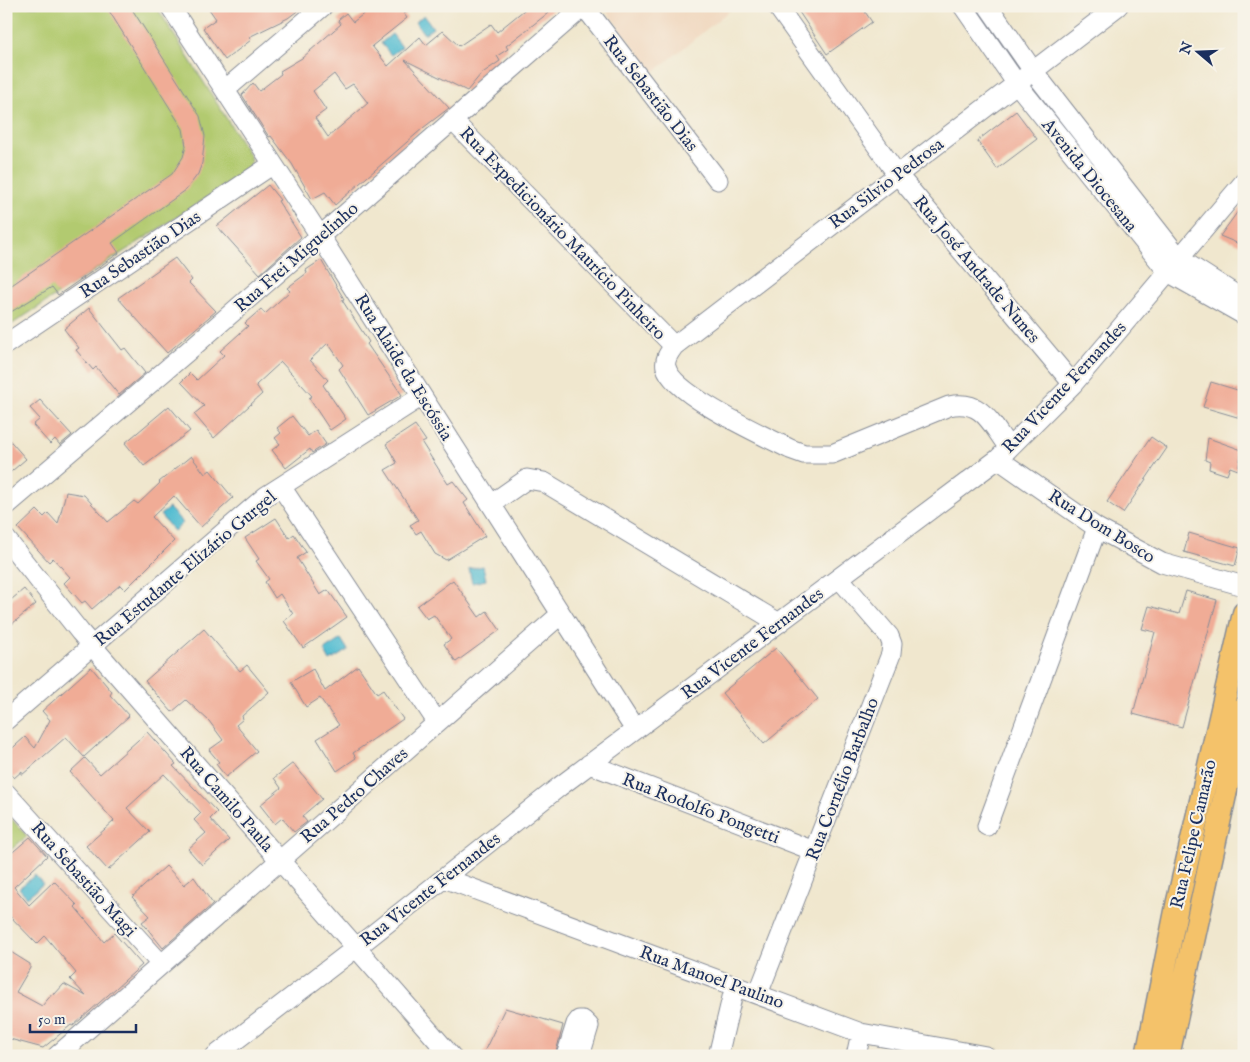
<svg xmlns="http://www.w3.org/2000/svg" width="1250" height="1062" font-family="'IM FELL English',serif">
  <rect width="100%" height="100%" fill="#f7f3e8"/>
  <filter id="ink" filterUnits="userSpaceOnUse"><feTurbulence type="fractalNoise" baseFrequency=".02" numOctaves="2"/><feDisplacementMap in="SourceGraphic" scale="10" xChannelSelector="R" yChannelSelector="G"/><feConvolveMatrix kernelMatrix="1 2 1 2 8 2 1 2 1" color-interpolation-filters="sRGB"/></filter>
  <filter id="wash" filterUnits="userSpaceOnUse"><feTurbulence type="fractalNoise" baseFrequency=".0096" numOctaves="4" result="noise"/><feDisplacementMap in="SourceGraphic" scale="20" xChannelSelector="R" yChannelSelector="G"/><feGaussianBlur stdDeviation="1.12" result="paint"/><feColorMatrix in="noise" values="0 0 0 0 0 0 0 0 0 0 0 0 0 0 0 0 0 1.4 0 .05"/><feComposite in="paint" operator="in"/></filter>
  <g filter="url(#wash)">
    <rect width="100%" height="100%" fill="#f0e7ce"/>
    <path fill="#f0d6bc" d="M607 6H735L654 72 604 8Z"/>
    <path fill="#b2ca6f" stroke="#667c66" d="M6 6H156L250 156 251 164 245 173 6 328Z
      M6 813 27 836 6 854Z"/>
    <path fill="#54bdd1" stroke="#387698" d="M424 15 433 28 424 34 415 22Z
      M392 34 402 47 391 55 381 43Z
      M169 508 183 523 174 531 160 515Z
      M483 566 486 580 472 583 469 569Z
      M341 639 348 650 330 661 324 650Z
      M35 875 43 884 27 897 19 888Z"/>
    <g id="blocks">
      <path fill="#f0ac96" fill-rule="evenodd" d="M106 6H130L200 116 205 136 202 163 198 174 186 190 112 243 119 253 58 295 52 287 6 315V289L172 174 183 157 186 146 183 129Z
        M207 6H304L288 18 249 37 251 40 225 60 203 28 216 19Z
        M374 6H414L404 14 407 18 372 46 388 66 420 37 426 45 443 31 459 46 491 24 497 32 529 6H557L506 46 508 49 497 56 500 61 481 74 467 91 405 60 449 108 423 128 335 205 325 192 312 199 292 164 271 136 269 137 242 95 253 83 259 91 281 74 280 71 302 58 341 24 338 20 346 13 353 22ZM334 74 345 89 353 84 368 103 328 137 315 118 326 110 313 91Z
        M795 6H861L872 22 827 54Z
        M1016 111 1037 139 997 169 977 141Z
        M268 185 280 200 278 201 301 237 260 274 217 226Z
        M1244 203V246L1220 236Z
        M175 258 192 280 189 283 216 311 167 353 118 298Z
        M321 260 344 299 342 300 369 342 367 344 402 395 368 415 339 369 343 365 328 343 310 360 328 380 323 385 346 419 330 430 309 398 312 396 281 362 256 385 262 394 214 438 194 414 204 406 181 382 190 373 197 380 224 355 220 351 248 326 245 323 261 309 265 314 290 291 287 288 307 273 306 270Z
        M89 308 122 350 125 348 145 373 119 395 96 367 93 370 76 350 79 348 64 329Z
        M1211 382 1244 392V419L1203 407Z
        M40 400 72 435 60 445 55 439 50 444 33 425 40 419 30 408Z
        M169 406 190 431 144 466 125 443Z
        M292 416 308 436 316 430 326 444 312 453 310 449 286 468 272 450 280 444 275 438 281 433 277 428Z
        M415 425 426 441 422 443 448 484 453 481 468 500 464 503 485 536 446 560 435 554 421 531 416 534 410 525 418 520 385 470 397 463 386 444Z
        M6 436 26 459 6 476Z
        M1151 437 1167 448 1123 513 1107 502Z
        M1208 438 1242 450 1238 470 1230 467 1227 475 1209 469 1210 462 1205 460Z
        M191 456 205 474 210 470 233 498 201 527 174 496 152 517 174 541 125 590 120 585 92 609 85 601 82 603 64 583 70 577 53 558 49 562 18 528 37 510 44 517 48 513 58 524 66 492 84 495 108 522 134 501 138 504 160 483 159 482Z
        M276 518 289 538 294 534 306 552 297 558 320 595 328 590 347 617 303 648 284 621 293 614 280 594 275 598 265 582 269 579 256 561 259 559 245 538Z
        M1189 533 1240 548 1235 566 1184 552Z
        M453 580 479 617 487 611 500 630 456 662 444 644 451 639 434 615 427 619 417 606Z
        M24 589 36 604 6 629V604Z
        M1186 591 1217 600 1182 727 1133 714 1155 632 1142 629 1149 606 1179 614Z
        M204 629 240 671 247 665 269 692 242 716 243 719 236 725 257 751 226 777 216 764 219 762 209 750 223 740 209 721 186 700 172 712 145 681Z
        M776 648 818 699 764 744 722 693Z
        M358 666 377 694 383 690 403 719 353 753 356 758 337 771 317 739 339 725 320 698 306 707 291 682 313 669 325 691Z
        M91 667 112 692 110 695 129 716 84 757 66 737 22 775V771L14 778 6 769V754L25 737 35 748 50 720 42 711Z
        M147 732 176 764 173 766 217 812 210 819 229 840 202 865 188 849 206 833 194 820 201 813 164 774 127 808 150 832 108 870 86 846 114 821 70 772 85 758 100 774Z
        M293 763 322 799 302 816 307 822 294 832 282 818 275 824 260 805 281 788 274 778Z
        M30 837 47 856 14 887 29 905 54 881 77 905 75 907 104 942 114 933 142 965 73 1026 71 1025 43 1048 6 1038V949L30 964V968L16 992 42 1006 53 993 54 995 64 984 86 996 70 979 76 973 45 936 37 944 6 912V858Z
        M166 866 184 885 194 877 213 904 163 948 142 922 150 916 132 897Z
        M505 1008 563 1025 555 1056H482Z"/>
    </g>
  </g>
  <g filter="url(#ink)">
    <use href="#blocks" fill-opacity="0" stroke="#868b96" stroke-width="1"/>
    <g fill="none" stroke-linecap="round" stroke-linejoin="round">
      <g stroke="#868b96" stroke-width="21">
        <path id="minor" d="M170 6 320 236 635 730
          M584 6 718 180
          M777 6 897 174 1073 384
          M963 6 1017 84 1168 272 1244 315
          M988 6 1034 72 1180 259 1244 300
          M225 90 323 6
          M452 120 674 346
          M6 344 273 164
          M1009 448C991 424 983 399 949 406L832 454H804L790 449C763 435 673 395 666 367 664 359 669 353 674 346L1118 6
          M998 459 1097 528 1162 563 1244 586
          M282 488 437 722
          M491 504 527 479 544 482 779 623
          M6 506 187 352 584 6
          M6 539 80 632 451 1056
          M6 720 266 496 422 396
          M589 764 814 851
          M6 793 161 964
          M987 826 1097 528
          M444 878 861 1033 986 1056
          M758 994 891 654 892 644 889 636 839 578
          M57 1056 561 614
          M215 1056 357 947 559 787 998 459 1073 384 1244 182
          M566 1056 576 1024 579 1020H583L589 1026 580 1056
          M718 1056 735 985
          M856 1056 861 1033"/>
      </g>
      <g stroke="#868b96" stroke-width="25">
        <path id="major" d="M1147 1056 1178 901 1244 613
          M1168 1056 1244 708"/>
      </g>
      <use href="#minor" stroke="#fff" stroke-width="19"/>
      <use href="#major" stroke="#f4c26a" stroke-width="22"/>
    </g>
  </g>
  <g text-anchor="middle" stroke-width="4" stroke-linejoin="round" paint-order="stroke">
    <g font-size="18" fill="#1b2f5e" stroke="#f7f3e8">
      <text transform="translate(651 93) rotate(52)" y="6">Rua Sebastião Dias</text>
      <text transform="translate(1090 175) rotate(51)" y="6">Avenida Diocesana</text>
      <text transform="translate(886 183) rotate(-37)" y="6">Rua Silvio Pedrosa</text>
      <text transform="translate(563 233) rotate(46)" y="6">Rua Expedicionário Maurício Pinheiro</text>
      <text transform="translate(140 254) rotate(-34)" y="6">Rua Sebastião Dias</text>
      <text transform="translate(296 257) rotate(-41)" y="6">Rua Frei Miguelinho</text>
      <text transform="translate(977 269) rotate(50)" y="6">Rua José Andrade Nunes</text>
      <text transform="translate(404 367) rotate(58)" y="6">Rua Alaide da Escóssia</text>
      <text transform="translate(1064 387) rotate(-47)" y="6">Rua Vicente Fernandes</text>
      <text transform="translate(1102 526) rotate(32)" y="6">Rua Dom Bosco</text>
      <text transform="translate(185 568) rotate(-40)" y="6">Rua Estudante Elizário Gurgel</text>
      <text transform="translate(752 643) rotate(-37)" y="6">Rua Vicente Fernandes</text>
      <text transform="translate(842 779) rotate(-69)" y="6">Rua Cornélio Barbalho</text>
      <text transform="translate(354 795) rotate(-41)" y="6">Rua Pedro Chaves</text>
      <text transform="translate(227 799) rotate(49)" y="6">Rua Camilo Paula</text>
      <text transform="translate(701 808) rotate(21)" y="6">Rua Rodolfo Pongetti</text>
      <text transform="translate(1193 834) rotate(-77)" y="6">Rua Felipe Camarão</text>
      <text transform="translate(84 879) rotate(48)" y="6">Rua Sebastião Magi</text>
      <text transform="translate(430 889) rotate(-38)" y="6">Rua Vicente Fernandes</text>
      <text transform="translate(712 977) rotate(20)" y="6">Rua Manoel Paulino</text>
    </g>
  </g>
  <rect width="1250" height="1062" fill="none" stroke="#f7f3e8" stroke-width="25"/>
  <g transform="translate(1198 52) rotate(289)" stroke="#f7f3e8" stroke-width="4" paint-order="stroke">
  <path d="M0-4L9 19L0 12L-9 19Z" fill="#1b2f5e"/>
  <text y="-8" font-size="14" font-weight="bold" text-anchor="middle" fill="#1b2f5e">N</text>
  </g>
  <path d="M30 1024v8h106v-8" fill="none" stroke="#1b2f5e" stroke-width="2.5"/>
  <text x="38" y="1024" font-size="15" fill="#1b2f5e" stroke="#f7f3e8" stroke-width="4" paint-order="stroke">50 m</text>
</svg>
